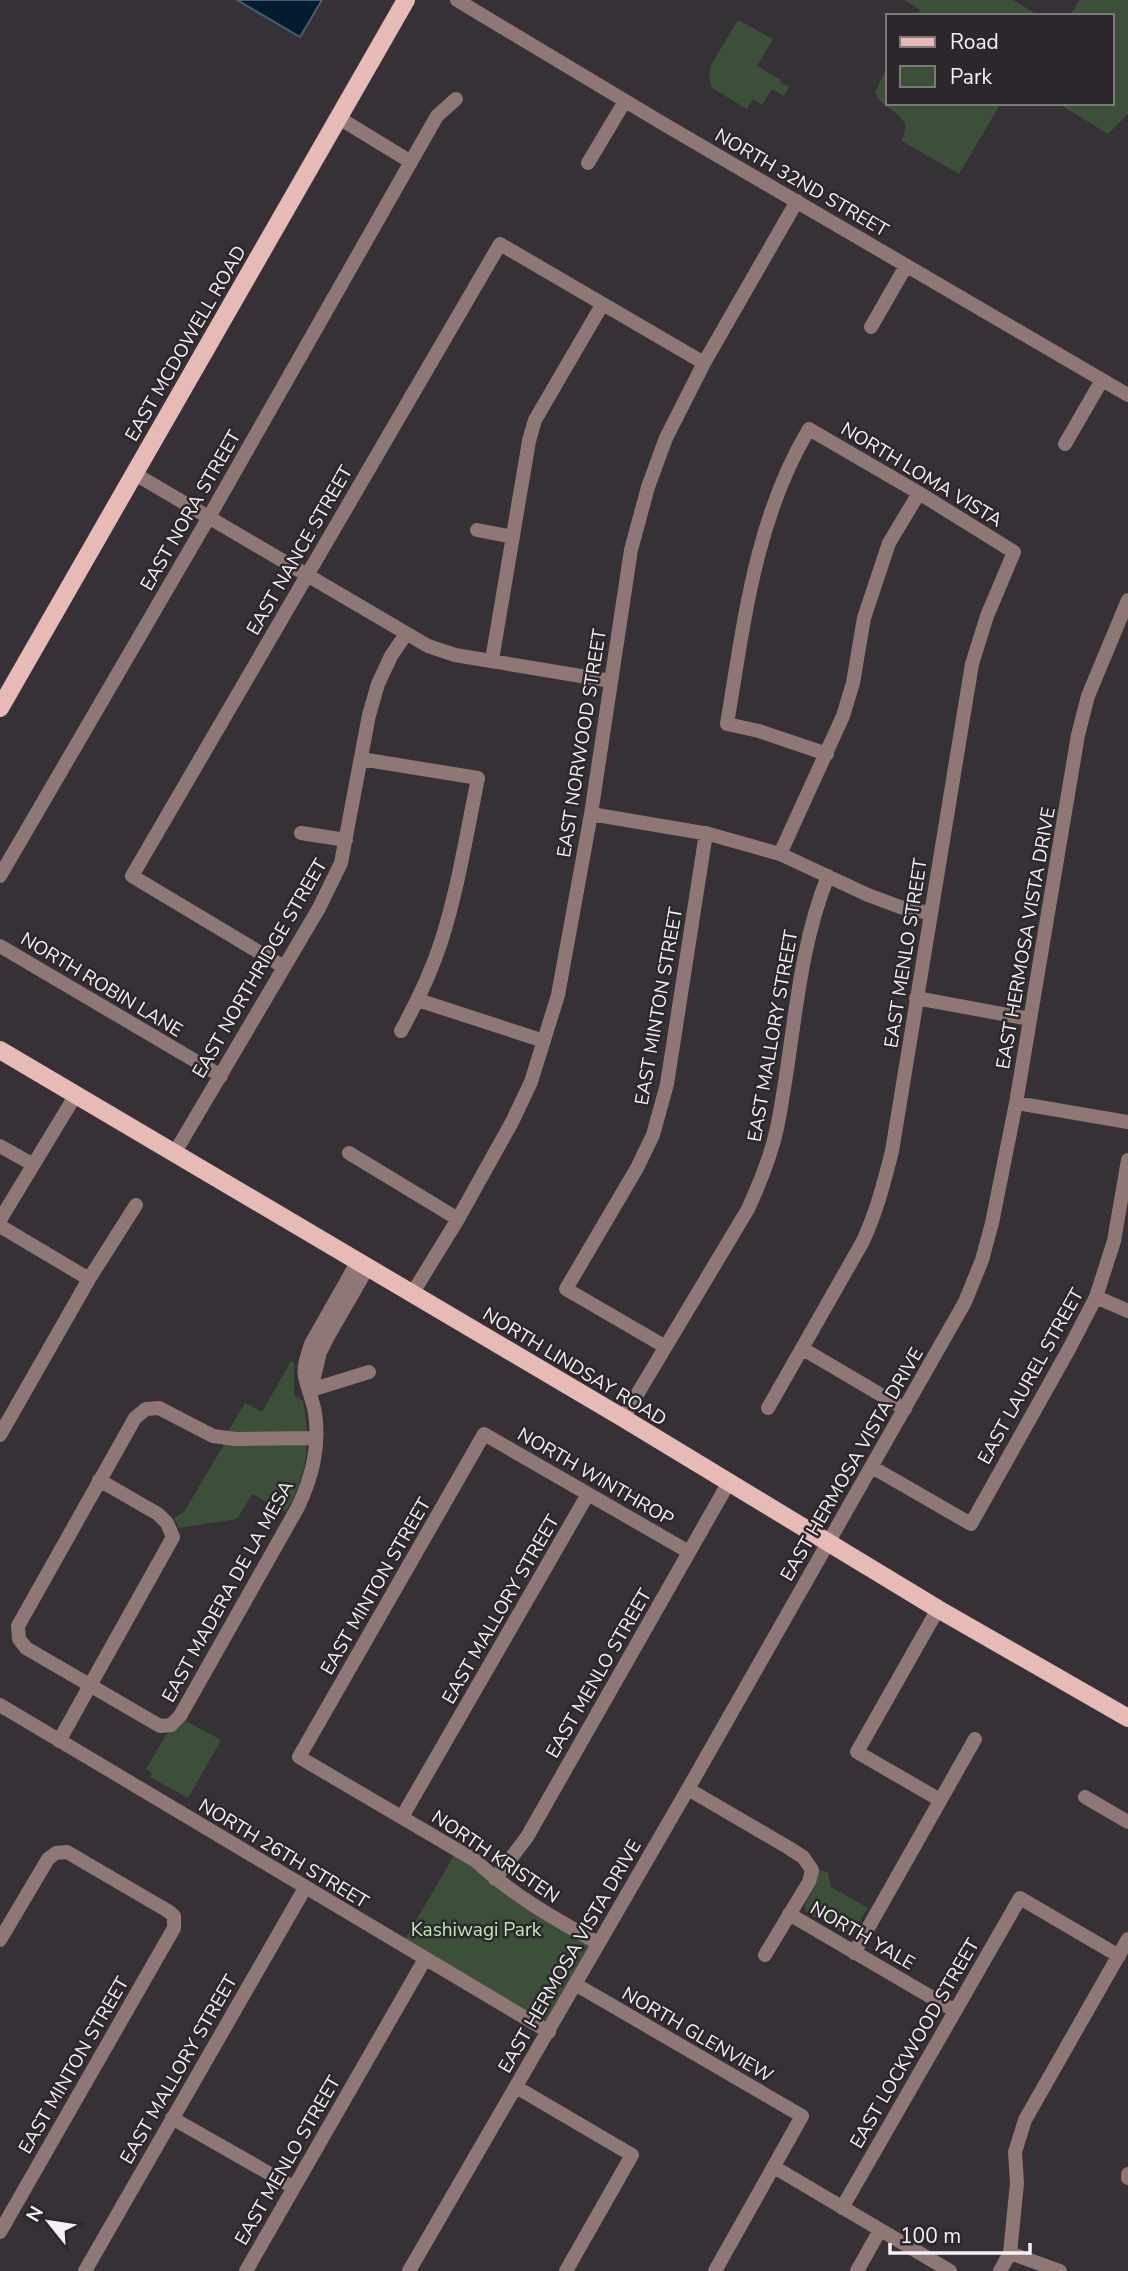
<svg xmlns="http://www.w3.org/2000/svg" width="1128" height="2271" font-family="'Nunito Sans',sans-serif">
  <rect width="100%" height="100%" fill="#363136"/>
  <path fill="#3c4f38" d="M904 0H1013L1040 16H917L920 10Z
    M1079 0H1128V114L1108 134 1057 103H1112V16H1070Z
    M738 20 773 39 757 66 781 80 780 82 789 87 784 96 772 89 762 105 753 99 747 109 712 88 709 79 711 65Z
    M888 65V103H1001L959 174 902 141 906 125C896 108 880 107 875 92Z
    M291 1361 294 1363V1395L303 1401C311 1443 308 1474 286 1512L252 1494 237 1519 179 1528 174 1518 184 1512 223 1446 229 1430 245 1403 262 1412Z
    M186 1721 221 1740 188 1798 150 1777 152 1773 146 1769 168 1732 177 1729Z
    M457 1850 598 1943 549 2032 402 1945Z
    M817 1870 828 1872 831 1887 868 1908 853 1932 845 1934 806 1912 805 1904 816 1885Z"/>
  <path fill="#021d31" stroke="#4b5d6c" stroke-width="2" d="M237 0H322L300 37Z"/>
  <g fill="none" stroke-linecap="round" stroke-linejoin="round">
    <path stroke="#8e7775" stroke-width="14" d="M457 0 662 123 1128 395
      M339 118 411 162
      M588 163 625 101
      M871 327 906 266
      M1065 444 1102 380
      M135 474 428 646 455 655 611 681
      M477 530 513 537
      M492 660 529 441 535 420 602 305
      M361 759 478 778C467 832 458 889 441 942 431 973 417 1002 401 1031
      M591 814 709 834 780 854 868 895 903 908 930 913
      M301 833 346 840
      M780 854 843 716 853 683 864 618 889 543 919 493
      M0 876 209 517 437 116 456 99
      M0 946 221 1076
      M284 967 132 876 500 244 704 363
      M916 998 1030 1019
      M418 1000 544 1041
      M1016 1103 1128 1122
      M0 1146 32 1164
      M349 1153 458 1219
      M174 1154 319 908 341 863 369 715 378 684 391 656 406 634
      M0 1220 75 1096
      M0 1226 89 1279
      M412 1294 458 1219 512 1122 531 1082 558 995 591 814 631 550 648 487 666 438 704 363 797 201
      M1096 1297 1128 1311
      M664 1346 566 1289 637 1168 653 1135 667 1084 706 833
      M803 1349 905 1409
      M311 1390 320 1352 327 1338 368 1267
      M311 1390 369 1372
      M768 1408 862 1243C876 1214 884 1183 892 1151L972 664 987 616 1014 552 919 493 809 429C755 519 744 623 727 724L759 731 827 754
      M623 1418 748 1209C760 1183 771 1156 777 1128 794 1046 796 955 828 876
      M0 1435 89 1279 136 1205
      M316 1438 235 1439 213 1436 159 1408 146 1409 135 1418 18 1626 19 1639 26 1648 160 1726 171 1725 180 1716 298 1507C312 1477 320 1447 315 1413 313 1400 307 1388 305 1376 303 1366 308 1354 311 1344L358 1261
      M872 1467 971 1524 1069 1349 1096 1297 1114 1241 1128 1160
      M938 1609 857 1752 940 1800
      M0 1705 549 2032
      M59 1741 173 1537 167 1523 158 1514 99 1480
      M688 1789 789 1848 803 1857 812 1870 809 1882 765 1955
      M1085 1797 1128 1822
      M402 1817 588 1494
      M495 1879 527 1837 729 1482
      M789 1914 955 2011
      M0 1940 48 1859 56 1853 67 1852 168 1911 174 1916V1928L0 2232
      M598 1943C555 1919 512 1895 476 1861L299 1757 484 1434 689 1552
      M854 1953 975 1739
      M575 1984 802 2116 715 2271
      M516 2087 632 2155 566 2271
      M172 2118 293 2187
      M774 2167 950 2271
      M1128 2174V2178
      M842 2208 1020 1898 1119 1956
      M1010 2253 1060 2271
      M85 2271 305 1888
      M246 2271 425 1959
      M409 2271 688 1789 965 1302 982 1260 992 1223 1016 1103 1078 735 1088 696 1128 600
      M857 2271 880 2230
      M1000 2271 1010 2253 1017 2183 1015 2152 1025 2120 1128 1939"/>
    <path stroke="#e8bab6" stroke-width="18" d="M0 708 406 0
      M0 1050 623 1418 938 1609 1128 1718"/>
  </g>
  <g text-anchor="middle" stroke-width="5" stroke-linejoin="round" paint-order="stroke">
    <g font-size="19" fill="#f4f1f4" stroke="#2c272c">
      <text transform="translate(802 182) rotate(30)" y="7">NORTH 32ND STREET</text>
      <text transform="translate(185 343) rotate(-60)" y="7">EAST MCDOWELL ROAD</text>
      <text transform="translate(922 474) rotate(31)" y="7">NORTH LOMA VISTA</text>
      <text transform="translate(190 510) rotate(-60)" y="7">EAST NORA STREET</text>
      <text transform="translate(299 550) rotate(-60)" y="7">EAST NANCE STREET</text>
      <text transform="translate(581 743) rotate(-81)" y="7">EAST NORWOOD STREET</text>
      <text transform="translate(1025 938) rotate(-80)" y="7">EAST HERMOSA VISTA DRIVE</text>
      <text transform="translate(905 953) rotate(-81)" y="7">EAST MENLO STREET</text>
      <text transform="translate(259 968) rotate(-60)" y="7">EAST NORTHRIDGE STREET</text>
      <text transform="translate(102 984) rotate(31)" y="7">NORTH ROBIN LANE</text>
      <text transform="translate(658 1006) rotate(-80)" y="7">EAST MINTON STREET</text>
      <text transform="translate(772 1036) rotate(-80)" y="7">EAST MALLORY STREET</text>
      <text transform="translate(575 1366) rotate(31)" y="7">NORTH LINDSAY ROAD</text>
      <text transform="translate(1030 1376) rotate(-61)" y="7">EAST LAUREL STREET</text>
      <text transform="translate(851 1464) rotate(-60)" y="7">EAST HERMOSA VISTA DRIVE</text>
      <text transform="translate(596 1476) rotate(30)" y="7">NORTH WINTHROP</text>
      <text transform="translate(375 1586) rotate(-60)" y="7">EAST MINTON STREET</text>
      <text transform="translate(227 1591) rotate(-61)" y="7">EAST MADERA DE LA MESA</text>
      <text transform="translate(500 1609) rotate(-60)" y="7">EAST MALLORY STREET</text>
      <text transform="translate(598 1673) rotate(-60)" y="7">EAST MENLO STREET</text>
      <text transform="translate(284 1853) rotate(31)" y="7">NORTH 26TH STREET</text>
      <text transform="translate(496 1856) rotate(34)" y="7">NORTH KRISTEN</text>
      <text transform="translate(863 1935) rotate(30)" y="7">NORTH YALE</text>
      <text transform="translate(569 1956) rotate(-60)" y="7">EAST HERMOSA VISTA DRIVE</text>
      <text transform="translate(698 2034) rotate(30)" y="7">NORTH GLENVIEW</text>
      <text transform="translate(914 2043) rotate(-60)" y="7">EAST LOCKWOOD STREET</text>
      <text transform="translate(73 2065) rotate(-60)" y="7">EAST MINTON STREET</text>
      <text transform="translate(178 2069) rotate(-60)" y="7">EAST MALLORY STREET</text>
      <text transform="translate(287 2160) rotate(-60)" y="7">EAST MENLO STREET</text>
    </g>
    <g font-size="19" fill="#bbebb0" stroke="#2c272c">
      <text x="476" y="1936">Kashiwagi Park</text>
    </g>
  </g>
  <rect x="886" y="14" width="228" height="91" fill="#2c272c" stroke="#7c787c" stroke-width="2"/>
  <rect x="900" y="37" width="35" height="10" fill="#e8bab6" stroke="#7c787c" stroke-width="2"/>
  <text x="950" y="49" font-size="21" fill="#f4f1f4">Road</text>
  <rect x="900" y="66" width="35" height="21" fill="#3c4f38" stroke="#7c787c" stroke-width="2"/>
  <text x="950" y="84" font-size="21" fill="#f4f1f4">Park</text>
  <g transform="translate(49 2222) rotate(300)" stroke="#2c272c" stroke-width="5" paint-order="stroke">
  <path d="M0-5L12 26L0 18L-12 26Z" fill="#f4f1f4"/>
  <text y="-10" font-size="19" font-weight="bold" text-anchor="middle" fill="#f4f1f4">N</text>
  </g>
  <path d="M890 2243v10h140v-10" fill="none" stroke="#f4f1f4" stroke-width="3.5"/>
  <text x="900" y="2243" font-size="21" fill="#f4f1f4" stroke="#2c272c" stroke-width="5" paint-order="stroke">100 m</text>
</svg>
